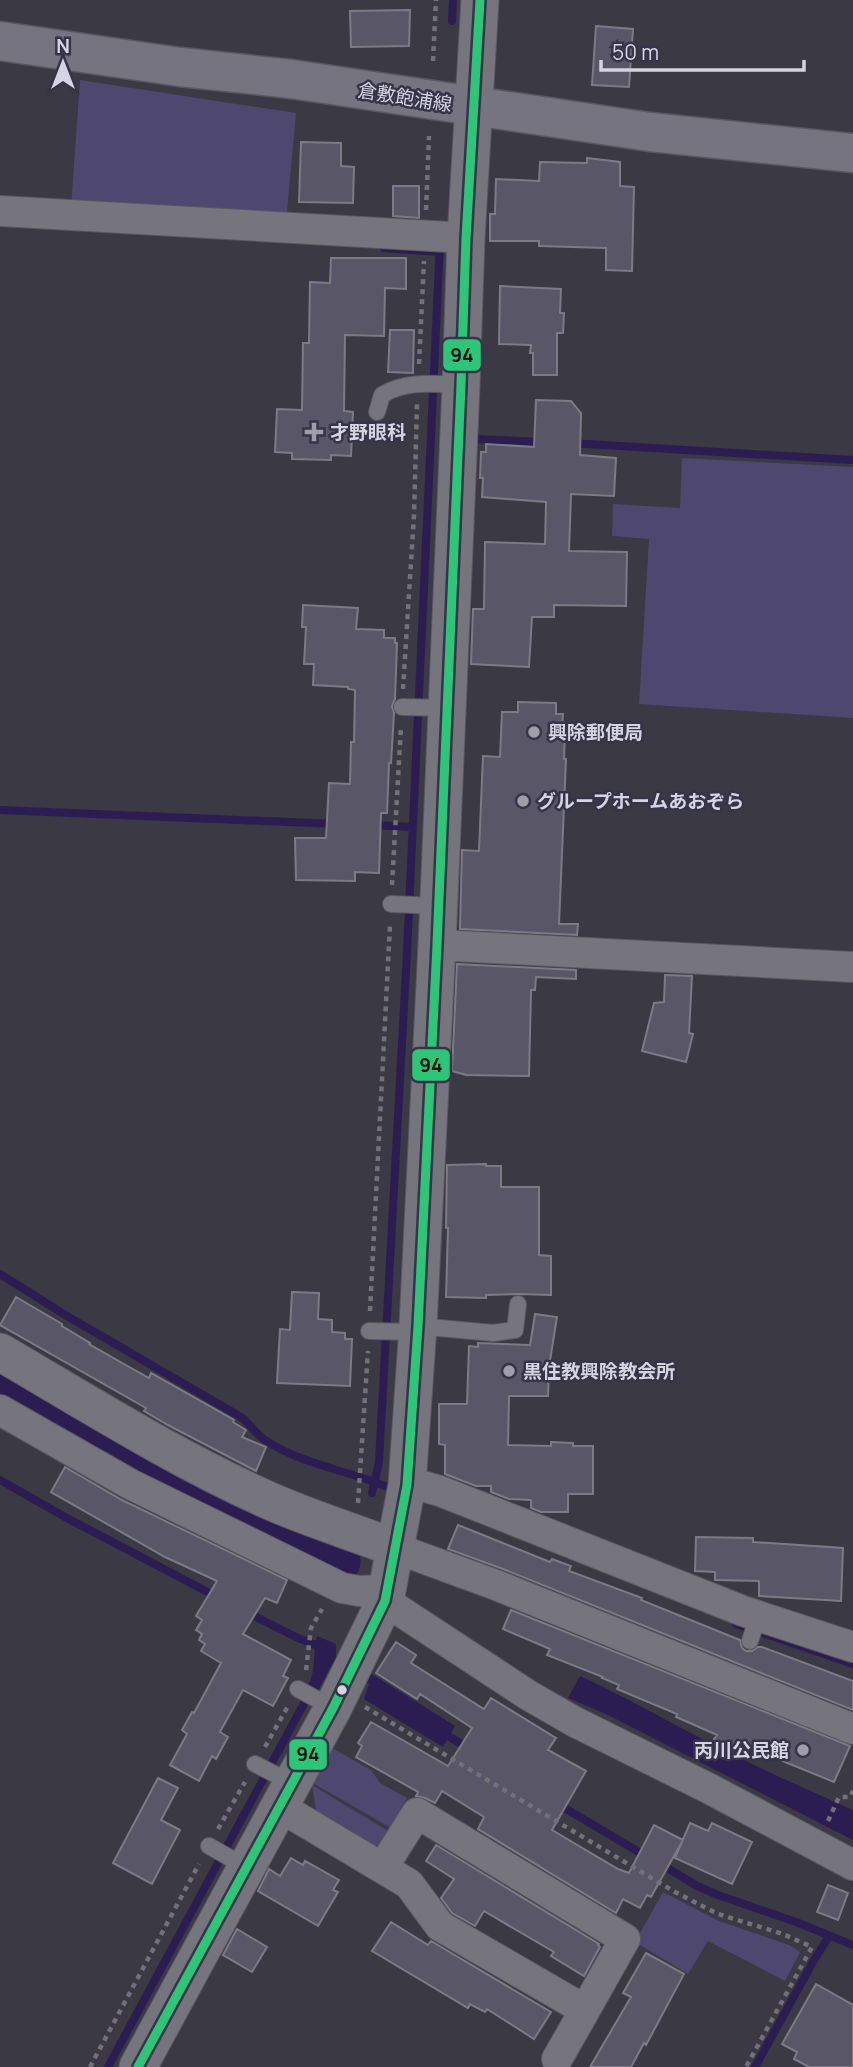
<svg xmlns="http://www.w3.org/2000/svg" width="853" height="2067" font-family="Manrope,'Noto Sans JP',sans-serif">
  <rect width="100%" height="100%" fill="#3a3944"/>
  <path fill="#4e4770" d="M80 80 296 113 286 223 71 208Z
    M682 458 853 467V718L639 704 649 539 612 536 613 504 680 508Z
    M330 1747 371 1770 380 1783 407 1798 391 1828 311 1782Z
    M312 1785 388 1831 380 1845 369 1847 317 1816Z
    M663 1892 719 1921 789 1945 800 1952 785 1981 708 1941 688 1974 635 1942Z"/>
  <path fill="#2b1c52" d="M317 1636 336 1644V1656L375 1676 455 1726 443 1747 364 1699 369 1684 331 1666 318 1691 308 1686C317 1668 312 1655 317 1636Z
    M580 1676C623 1696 664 1719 706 1741 754 1766 803 1788 853 1810V1840L606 1714 568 1698Z"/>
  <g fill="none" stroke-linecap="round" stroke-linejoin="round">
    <path stroke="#2b1c52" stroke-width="8" d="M452 21 453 0
      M384 248 440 252
      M473 439 543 442
      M570 443 853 460
      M0 810 336 824
      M370 825 413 827
      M0 1274 67 1316 241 1417C250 1424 256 1434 265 1440 301 1464 345 1470 385 1486
      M0 1480 65 1517 219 1598
      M372 1493 379 1462 407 952 440 242
      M246 1612 298 1638 323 1648
      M736 1624 853 1664
      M442 1732 469 1749
      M558 1804 649 1858
      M661 1864 697 1886 718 1895 796 1922 853 1945
      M108 2067 309 1694
      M755 2067 813 1962 829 1936"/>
    <path stroke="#2b1c52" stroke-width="49" d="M0 1385C31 1403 61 1422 92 1440 171 1485 253 1524 336 1561"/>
  </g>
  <path fill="#585667" stroke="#7c7b85" stroke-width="2" d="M410 10 409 46 351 47 350 11Z
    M596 26 633 29 629 87 592 85Z
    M301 142 341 143V166L354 167 353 203 299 202Z
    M587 158 620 162V186L634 187 632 271 606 270V248L539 246V241H490V214H495L496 179 539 181 540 162 587 163Z
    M393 186H419V218L393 216Z
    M331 258H406V289L385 288 384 336 345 335 344 411 353 412 351 456 331 455V460L292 459V453L275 452 277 409 302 410 303 343H309L310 282 330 283Z
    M500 286 561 289 560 313H564L563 333H557V375H533V353H530L531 345 499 344Z
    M390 330H414L413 373 388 372Z
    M536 400 571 401 581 413 580 455 616 458 614 496 571 494 569 551 627 552 626 606 554 605V617H532L529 667 471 664 473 609H484L485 542 545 544 546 502 482 497 483 478H480L481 452H486V444L534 447Z
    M303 605 358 608 356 629 384 630V638H395V643H397L395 699 392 706 394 713 391 763H389L387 813H381L379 873 355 872V881L296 880 295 838H326L329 783 350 784 351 742H354L355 690 348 689V687L313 685 314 664H304L306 627H302Z
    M518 702 556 703V714H563L562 729H565L564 759H566L559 924H578L577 935 460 929 462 850 479 851 483 756 500 757 502 712H518Z
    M457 964 576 970V979L536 977 535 990H531L529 1076 466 1075 452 1071Z
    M665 975 692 976 689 1033 693 1034 686 1062 642 1051 654 1003 664 1002Z
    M486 1164V1166H501V1187H539V1255L551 1256V1295L519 1294 486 1295V1298L446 1297 448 1228H446L447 1165Z
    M292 1292 319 1293 318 1319 332 1320V1332L345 1333V1339H352L350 1386 277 1383 280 1329 290 1330Z
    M16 1297 62 1324V1326L90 1343 89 1344 131 1368 149 1378 151 1373 234 1420 233 1422 246 1430 242 1437 266 1447 256 1471 168 1425 144 1411 146 1408 0 1325Z
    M535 1314 557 1317 549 1367 548 1396H509L508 1445 551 1446V1442L573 1443V1446H593V1494H568V1512H541L531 1508V1500L509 1499 491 1492V1486H476L445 1474V1445L439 1444V1404H467L469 1346 478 1347V1343L530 1345Z
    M65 1467 122 1500 287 1580 277 1603 265 1598 243 1634 291 1660 283 1676 288 1678 273 1706 243 1690 220 1732 228 1737 216 1759 212 1756 199 1781 170 1765 187 1734 182 1730 192 1712 194 1713 221 1663 201 1651 205 1644 199 1640 202 1634 196 1630 202 1620 196 1616 217 1581 165 1557 51 1492Z
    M458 1525 550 1562 552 1559 571 1566 569 1571 642 1598 641 1600 740 1640 742 1648 746 1651H752L758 1647H762L853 1681V1710L503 1569 448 1549Z
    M696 1537 753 1538V1542L843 1548 841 1601 759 1596V1581L715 1580V1572L695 1571Z
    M511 1610 850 1746 834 1782 736 1742 733 1748 714 1739 717 1735 676 1717 677 1714 617 1689 619 1685 602 1678 603 1677 547 1655 550 1649 503 1629Z
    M396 1642 416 1655 411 1663 484 1709 491 1698 556 1738 548 1750 586 1771 552 1830 618 1869 629 1873 654 1825 683 1840 651 1897 647 1895 640 1908 623 1899 616 1913 478 1829 484 1817 442 1791 435 1803 425 1798 416 1796 418 1792 356 1757 362 1746 358 1743 371 1722 448 1766 472 1728 420 1694 417 1699 376 1673Z
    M158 1778 178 1788 161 1820 180 1830 152 1884 113 1863Z
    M690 1823 708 1831 712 1823 752 1842 732 1884 675 1858Z
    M436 1845 599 1944 598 1945 600 1947 584 1976 551 1956 554 1952 484 1911 475 1926 452 1913 441 1898 454 1879 426 1861Z
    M291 1858 303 1865 305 1861 339 1880 333 1890 338 1892 318 1926 258 1891 269 1869 280 1876Z
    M828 1885 848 1893 838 1920 817 1912Z
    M391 1922 428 1945 431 1941 551 2012 534 2039 487 2009 485 2012 470 2004 468 2008 372 1951Z
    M237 1929 267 1947 252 1972 223 1955Z
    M646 1953 684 1974 646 2045 644 2043 631 2067H590L631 1997 623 1993Z
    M816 1984 853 2005V2067H809L794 2059 797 2052 782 2044Z"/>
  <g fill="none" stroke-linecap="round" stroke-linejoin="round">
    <g stroke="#595862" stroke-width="18">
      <path id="service" d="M377 412 382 395C406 380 435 384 461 385
        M402 707 447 708
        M391 904 439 906
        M418 1326 493 1333 515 1330 518 1304
        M369 1331 417 1332
        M750 1641 758 1616
        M298 1689 333 1708
        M255 1764 292 1783
        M209 1846 246 1867"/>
    </g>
    <g stroke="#595862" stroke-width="32">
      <path id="minor" d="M0 211 466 238
        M437 945 853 967
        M0 1410 130 1484 342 1588 359 1591 387 1590
        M407 1485 426 1487 440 1491 743 1611 853 1647
        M395 1548 496 1585 853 1729
        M385 1601 528 1695 575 1722 710 1789 853 1865
        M280 1807 409 1884 440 1926 585 2010 625 1939 417 1813 383 1867
        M557 2059 585 2010"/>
    </g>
    <g stroke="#595862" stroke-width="39">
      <path id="tertiary" d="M0 1352C89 1404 176 1459 270 1501 311 1519 353 1532 395 1548
        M138 2067 333 1708 385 1601 407 1485 418 1326 437 945 461 385 466 238 480 0"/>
    </g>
    <g stroke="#595862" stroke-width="41">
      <path id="primary" d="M0 41 180 67 291 79 650 132 853 153"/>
    </g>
    <path stroke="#72717a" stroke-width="4.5" stroke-dasharray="5 5" stroke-linecap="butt" d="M433 61 436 0
      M426 210 429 136
      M419 364 424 261
      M403 689 414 515 417 404
      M392 885 401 726
      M370 1311 390 925
      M358 1503 368 1351
      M306 1670 311 1628 322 1609
      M365 1707 675 1892 718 1914 783 1934 812 1947 746 2067
      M265 1747 288 1706
      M828 1821 839 1797H850L853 1791
      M218 1829 245 1782
      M90 2067 199 1864"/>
    <use href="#service" stroke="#76757e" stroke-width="16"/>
    <use href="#minor" stroke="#76757e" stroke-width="30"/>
    <use href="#tertiary" stroke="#76757e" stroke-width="37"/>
    <use href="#primary" stroke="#767480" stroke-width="38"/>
    <g stroke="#373449" stroke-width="14">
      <path id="bus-1" d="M138 2067 333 1708 385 1601 407 1485 418 1326 437 945 461 385 466 238 480 0"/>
    </g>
    <use href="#bus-1" stroke="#2dc577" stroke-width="9"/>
  </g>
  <g fill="#9f9eaa" stroke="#373449" stroke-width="2.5">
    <path d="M310.5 421.5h7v7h7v7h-7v7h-7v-7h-7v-7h7z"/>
    <circle cx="534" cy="732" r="7"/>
    <circle cx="523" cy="801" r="7"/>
    <circle cx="509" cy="1371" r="7"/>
    <circle cx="803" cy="1750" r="7"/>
  </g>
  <circle fill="#d5d4e1" stroke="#373449" stroke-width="2.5" cx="342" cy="1690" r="6"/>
  <g text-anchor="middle" stroke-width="5" stroke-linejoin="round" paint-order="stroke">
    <g font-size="19" fill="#d5d4e1" stroke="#373449">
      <text transform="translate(405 97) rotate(9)" y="7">倉敷飽浦線</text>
    </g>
    <g font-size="19" font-weight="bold" fill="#d5d4e1" stroke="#373449" text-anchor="start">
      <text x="330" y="439">才野眼科</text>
      <text x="548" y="739">興除郵便局</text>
      <text x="537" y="808">グループホームあおぞら</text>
      <text x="523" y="1378">黒住教興除教会所</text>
      <text x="789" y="1757" text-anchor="end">丙川公民館</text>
    </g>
  </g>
  <g stroke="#373449" stroke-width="2.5">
    <rect x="442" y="338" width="40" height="34" rx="7" fill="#2dc577"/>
    <rect x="411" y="1048" width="40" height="34" rx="7" fill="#2dc577"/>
    <rect x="288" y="1738" width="40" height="33" rx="7" fill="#2dc577"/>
  </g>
  <g font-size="19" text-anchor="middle" font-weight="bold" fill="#111">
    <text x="462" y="362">94</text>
    <text x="431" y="1072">94</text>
    <text x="308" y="1761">94</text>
  </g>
  <g transform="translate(63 63)" stroke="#373449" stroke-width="5" paint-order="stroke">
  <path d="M0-5L12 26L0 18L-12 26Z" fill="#d5d4e1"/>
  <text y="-10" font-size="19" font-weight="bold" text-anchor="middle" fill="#d5d4e1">N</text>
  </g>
  <path d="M601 60v10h203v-10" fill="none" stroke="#d5d4e1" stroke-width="3.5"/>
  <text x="612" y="60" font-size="21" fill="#d5d4e1" stroke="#373449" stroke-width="5" paint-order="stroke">50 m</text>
</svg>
